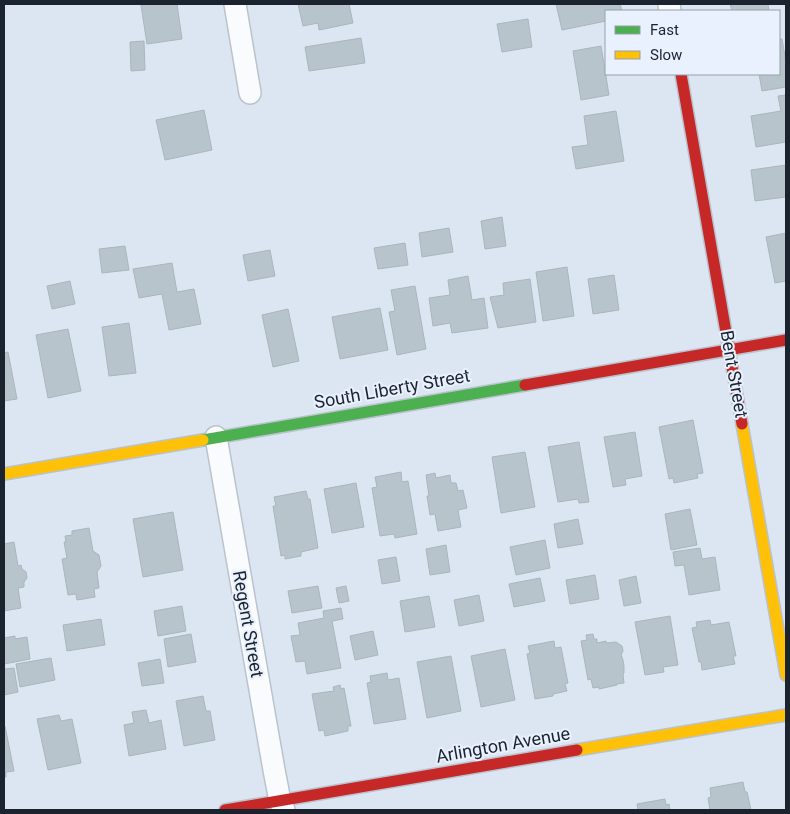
<svg xmlns="http://www.w3.org/2000/svg" width="790" height="814" font-family="Roboto,sans-serif">
  <rect width="100%" height="100%" fill="#dce6f2"/>
  <path fill="#b8c4cc" stroke="#aab5bd" d="M148 4H177L182 39 147 44 141 5Z
    M298 4H349L353 23 319 30 318 23 303 26Z
    M556 4H620L622 11H606V21L562 30Z
    M730 4H768L769 11H732Z
    M528 19 532 47 502 52 497 24Z
    M361 38 365 63 309 71 305 47Z
    M779 39H782L786 62V87L762 91 759 74H779Z
    M144 41 145 70 131 71 130 42Z
    M601 46 609 95 581 100 573 51Z
    M786 95V142L756 147 751 116 781 111 778 96Z
    M204 110 212 150 165 160 156 120Z
    M616 111 624 161 576 169 572 147 588 145 584 116Z
    M786 165V197L755 201 751 170Z
    M502 217 506 246 485 249 481 221Z
    M449 228 453 252 422 257 419 233Z
    M786 233V281L775 283 766 237Z
    M405 243 408 265 378 269 374 248Z
    M125 246 129 270 102 273 99 249Z
    M270 250 275 276 248 281 243 255Z
    M172 263 177 292 194 289 201 324 169 330 162 294 139 298 133 269Z
    M567 267 574 316 543 321 536 272Z
    M614 275 619 310 593 314 588 279Z
    M468 276 472 300 484 298 488 328 452 333 450 323 433 326 429 298 450 295 448 280Z
    M530 279 536 322 498 328 490 297 504 295 503 283Z
    M70 281 75 304 52 309 47 286Z
    M415 286 426 349 397 355 389 312 395 311 391 290Z
    M380 308 388 350 340 359 332 317Z
    M288 309 299 361 273 367 262 315Z
    M129 323 136 373 109 376 102 327Z
    M68 329 81 391 48 398 36 335Z
    M8 352 17 399 4 401V353Z
    M693 420 703 473 697 474 698 478 674 483 673 478 669 479 659 427Z
    M635 432 642 476 625 479 626 485 613 487 604 437Z
    M579 442 589 502 579 503 578 499 558 502 548 447Z
    M525 452 535 507 501 513 492 457Z
    M401 472 402 482 408 481 417 534 395 538 394 534 380 536 372 488 377 487 375 477Z
    M435 473 436 478 450 475 451 483H456L458 491 463 490 467 508 458 510 461 527 438 531 435 514 430 515 427 496H429L426 475Z
    M356 483 364 527 332 533 324 489Z
    M306 491 308 499H310L318 548 301 552V556L285 559V555L281 556 273 506H276L274 497Z
    M690 509 697 545 671 550 665 514Z
    M173 512 183 570 143 577 133 519Z
    M578 519 583 544 558 548 554 524Z
    M89 528 93 551 99 555 101 566 97 572 99 588 94 589 95 597 77 600 76 594 68 595 62 559 67 558 64 542H66L65 536 72 535V531Z
    M545 540 550 568 516 575 510 547Z
    M14 542 18 566 21 565 22 569 26 572 27 578 24 582V587L18 588 21 608 4 611V544Z
    M446 545 450 572 430 575 426 549Z
    M700 548 702 559 715 557 720 590 689 595 684 565 675 566 673 552Z
    M396 557 400 581 382 584 378 560Z
    M595 575 599 599 570 604 566 580Z
    M636 576 641 603 624 606 619 580Z
    M540 578 545 601 514 607 509 584Z
    M318 586 322 608 292 613 288 591Z
    M346 586 349 601 339 603 336 588Z
    M479 595 484 621 459 626 454 600Z
    M429 596 435 627 405 632 400 601Z
    M182 606 186 631 158 636 154 611Z
    M341 608 343 619 332 621 341 668 307 674 305 661 296 662 291 636 300 635 298 623 324 618 323 611Z
    M670 616 678 665 663 667 664 672 645 675 635 622Z
    M101 619 105 645 67 651 63 625Z
    M710 620 711 625 729 622 736 656H733L735 664 702 670 701 662H699L692 628 697 627 696 622Z
    M373 631 378 655 355 660 350 636Z
    M191 634 196 662 168 667 164 639Z
    M593 634 594 639H597V643L606 641V643L616 642 622 646 623 651 621 655 623 660 624 666V673L623 674 624 683 617 684V685L599 689V687L593 688 591 679 588 680 581 641 587 640 586 635Z
    M15 636V639L27 637 30 659 4 664V638Z
    M554 641 555 648 561 647 568 683 565 684 567 691 553 694V696L535 699 527 654 530 653 528 646Z
    M505 649 515 700 481 707 471 656Z
    M451 656 461 711 427 718 417 662Z
    M51 658 55 680 20 687 16 664Z
    M160 659 164 683 142 686 138 663Z
    M14 668 18 692 4 695V669Z
    M387 673 388 680 399 678 406 719 374 724 367 683 371 682 370 676Z
    M340 685 341 689 344 688 351 726H348V731L325 736 324 730 319 731 312 694 334 691 333 687Z
    M203 696 206 711H210L215 740 184 746 176 701Z
    M146 710 149 723 161 720 166 749 129 756 124 725 134 723 132 712Z
    M59 715 61 721 72 719 81 763 48 770 37 719Z
    M4 726H5L14 771 6 772V777H4Z
    M743 782 745 792H747L751 810H710L708 798 711 797 710 788Z
    M665 799 666 805 669 804 670 810H636H638L637 804Z"/>
  <g fill="none" stroke-linecap="round" stroke-linejoin="round">
    <g stroke="#bac3cd" stroke-width="24">
      <path id="street" d="M235 4 250 93
        M669 4 670 11
        M216 437 274 770 280 801 284 810"/>
    </g>
    <g stroke="#bac3cd" stroke-width="14">
      <path id="fast" d="M203 440 525 385"/>
    </g>
    <g stroke="#bac3cd" stroke-width="14">
      <path id="slow" d="M742 424 786 675
        M4 474 203 440
        M577 750 786 715"/>
    </g>
    <g stroke="#bac3cd" stroke-width="14">
      <path id="jam" d="M681 74 742 424
        M525 385 786 340
        M225 810 577 750"/>
    </g>
    <use href="#street" stroke="#fafbfd" stroke-width="21"/>
    <use href="#fast" stroke="#4caf50" stroke-width="11"/>
    <use href="#slow" stroke="#ffc107" stroke-width="11"/>
    <use href="#jam" stroke="#c62828" stroke-width="11"/>
  </g>
  <g text-anchor="middle" stroke-width="4" stroke-linejoin="round" paint-order="stroke">
    <g font-size="18" fill="#1b232e" stroke="#e8f1fd">
      <text transform="translate(734 374) rotate(80)" y="6">Bent Street</text>
      <text transform="translate(392 389) rotate(-10)" y="6">South Liberty Street</text>
      <text transform="translate(248 624) rotate(80)" y="6">Regent Street</text>
      <text transform="translate(503 745) rotate(-10)" y="6">Arlington Avenue</text>
    </g>
  </g>
  <rect width="790" height="814" fill="none" stroke="#1b232e" stroke-width="10"/>
  <rect x="605" y="10" width="175" height="65" fill="#e8f1fd" stroke="#969faa"/>
  <rect x="615" y="26" width="25" height="8" fill="#4caf50" stroke="#969faa"/>
  <text x="650" y="35" font-size="15" fill="#1b232e">Fast</text>
  <rect x="615" y="51" width="25" height="8" fill="#ffc107" stroke="#969faa"/>
  <text x="650" y="60" font-size="15" fill="#1b232e">Slow</text>
</svg>
